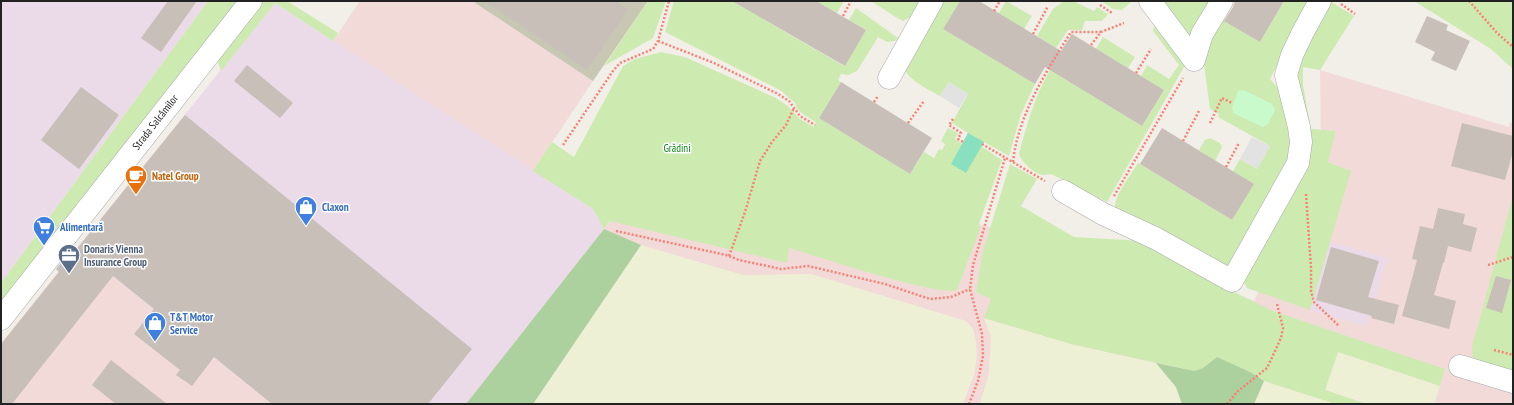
<svg xmlns="http://www.w3.org/2000/svg" width="1514" height="405" font-family="'PT Sans Narrow',sans-serif">
  <rect width="100%" height="100%" fill="#f2efe9"/>
  <path fill="#f2dad9" d="M360 1H472L593 81 533 171 333 41Z
    M1320 70 1509 127 1510 122 1513 123V404H466L604 229 697 115 900 202 1254 301 1321 153Z
    M77 248 200 346 272 404H1V344Z"/>
  <path fill="#ebdbe8" d="M1 1H208L1 283Z
    M275 3 593 209 604 229 466 404H272L77 248Z
    M1330 242 1388 258 1366 326 1310 310Z"/>
  <path fill="#c7c7b4" d="M472 1H648L593 81Z"/>
  <path fill="#eef0d5" d="M641 245 743 275 811 274 966 321 973 329 976 341 977 357 974 375 963 404H533Z
    M984 318 1071 344 1156 363 1176 387 1182 404H980L989 373 991 337Z
    M1338 352 1440 386 1434 404H1366L1325 390Z
    M1264 381 1336 404H1254Z"/>
  <path fill="#cdebb0" d="M208 1H242L1 304V283Z
    M261 1H287L338 33 333 41 275 3 221 71 217 59Z
    M648 1H666L653 38 604 66Z
    M674 1H732L844 66 866 30 849 20 856 8 898 38 895 41 887 42 878 37 857 71 848 75 841 74 838 80 841 82 819 118 910 174 924 152 934 158 939 149 942 150 945 144 941 141 948 128 958 133 955 139 962 144 968 133 952 123 968 94 949 82 940 96C928 89 909 81 904 68L939 1H960L943 29 1035 84 1021 114 1009 156 984 142 981 146 1002 160 979 224 980 229 957 290C939 297 816 256 789 248L787 263 610 221 604 229 593 209 533 171 552 142 574 157 623 66 635 59 661 52 685 57 776 98 788 106 800 119 814 127 816 122 804 115 797 109 795 103 780 90 665 32Z
    M816 1H844L837 13Z
    M871 1H918L919 6 912 16 903 21 894 16Z
    M1006 1 1032 16 1024 29 999 13Z
    M1064 1H1073L1094 11 1097 7 1108 14 1102 21H1085L1082 30H1068L1056 48 1037 36 1053 9Z
    M1101 1H1132L1122 10 1113 9Z
    M1156 1H1216L1210 11 1186 41Z
    M1284 1H1312L1270 79 1280 90 1284 101 1293 153 1229 265H1221L1115 209C1113 197 1132 173 1138 163L1232 220 1253 184 1233 171 1240 159 1257 169 1270 146 1218 117 1219 114 1210 109 1203 57 1219 17 1260 42Z
    M1330 1 1354 16 1320 70 1303 67V85L1311 129 1336 131 1328 162 1351 171 1310 310 1247 288 1241 276 1306 162 1298 83V67L1302 52Z
    M1414 1H1513V69L1491 49Z
    M1154 26 1183 62 1184 67 1107 202 1051 174C1048 174 1046 175 1044 175 1035 175 1020 161 1019 153 1027 124 1035 96 1050 70L1142 126 1164 90 1141 76 1147 65 1169 79 1179 65 1153 31Z
    M1103 37 1135 57 1128 68 1096 49Z
    M1210 138 1220 143 1222 147 1215 161 1199 150 1205 140Z
    M1010 164 1037 179 1021 206 1074 237 1143 241 1230 290 1273 311 1445 369 1440 386 1338 352 1325 390 1366 404H1336L1264 381 1250 372 1217 357 1203 368 1194 371 1071 344 984 318 991 299 976 292 983 251Z
    M1513 195V373L1475 359 1472 353V347Z"/>
  <path fill="#add19e" d="M604 229 641 245 533 404H466Z
    M1217 357 1250 372 1264 381 1254 404H1182L1176 387 1156 363 1194 371 1203 368Z"/>
  <path fill="#c8facc" d="M1244 90 1272 104 1275 110 1268 124 1263 127 1233 113 1232 107 1238 91Z"/>
  <path fill="#88e0be" d="M968 133 984 142 966 173 951 164Z"/>
  <path fill="#e2e2e2" d="M949 82 968 94 959 108 940 96Z
    M1252 137 1270 146 1257 169 1240 159Z"/>
  <path fill="#c7bfb8" d="M168 1H197L161 52 141 38Z
    M485 1H615L628 10 587 70Z
    M732 1H816L866 30 845 66Z
    M960 1H979L1061 51 1072 34 1164 90 1142 126 1045 67 1035 84 943 29Z
    M1235 1H1284L1260 42 1224 21 1233 7Z
    M1427 16 1448 25 1446 30 1470 41 1456 71 1431 60 1435 52 1415 42Z
    M247 65 293 103 280 118 234 81Z
    M841 82 932 138 910 174 819 118Z
    M81 87 119 115 79 169 41 140Z
    M185 115 472 349 428 404H272L214 357 192 386 176 375 180 370 134 334 154 309 113 276 12 404H1V344L59 272 56 269 68 254 71 256Z
    M1462 123 1513 136V151L1505 180 1451 166Z
    M1162 128 1254 184 1232 220 1140 164Z
    M1438 208 1465 214 1463 224 1477 228 1471 252 1448 246 1444 263H1443L1434 295 1456 301 1449 329 1402 316 1417 260 1412 259 1420 226 1433 229Z
    M1331 247 1379 261 1368 297 1399 305 1394 324 1371 318 1372 316 1316 300Z
    M1496 276 1511 280 1502 313 1486 308Z
    M111 360 167 404H116L92 385Z"/>
  <g fill="none" stroke-linecap="round" stroke-linejoin="round">
    <g stroke="#a9a9a9" stroke-width="23">
      <path id="minor" d="M1150 1 1194 60
        M1194 60 1202 34 1222 1
        M889 78 932 1
        M1063 191 1103 214 1157 239 1232 281 1298 163 1301 142 1299 127 1286 75 1292 55 1303 32 1320 1
        M1 319 251 1
        M1460 366 1513 382"/>
    </g>
    <path stroke="#fa8072" stroke-width="2.5" stroke-dasharray="2 2" stroke-linecap="butt" d="M1469 1 1497 33 1513 47
      M1341 4 1355 14
      M1100 5 1112 13
      M994 11 1000 1
      M843 16 851 1
      M1033 34 1048 6
      M658 41 714 63 778 94 789 101 800 116 815 125
      M1091 45 1101 32 1124 23
      M1136 73 1151 49
      M874 102 878 96
      M953 119 949 125 961 133 958 139 963 142
      M908 123 924 101
      M1210 123 1222 98 1232 103
      M1183 141 1199 111
      M982 144 1045 181
      M563 145 613 71 620 63 653 49 658 41 669 1
      M1013 162C1018 115 1046 72 1071 32H1101
      M1226 167 1239 143
      M1306 194 1311 268V291L1314 302 1339 326
      M1114 196 1183 78
      M616 231 726 255 739 260 781 269 808 266 885 284 930 299 951 297 970 289
      M729 256 745 212 760 161 772 142 786 125 794 108
      M1488 265 1513 257
      M1494 350 1513 355
      M969 404 978 381 983 356 982 334 970 289 973 265 1005 158
      M1227 404 1238 391 1267 368 1281 338 1283 328 1277 304"/>
    <use href="#minor" stroke="#fff" stroke-width="22"/>
  </g>
  <defs>
    <g id="cafe-pin" transform="scale(1.15)"><path d="M0 17L-7.5 6A9.5 9.5 0 1 1 7.5 6Z" fill="#e8710a" stroke="#fff"/><path d="M-5.5-4.5H6V0H3Q3 3.5 0 3.5H-2.5Q-5.5 3.5-5.5 0ZM3-3.2v2h1.7v-2ZM-6 4.5H4V6H-6Z" fill="#fff"/></g>
    <g id="shop-pin" transform="scale(1.15)"><path d="M0 17L-7.5 6A9.5 9.5 0 1 1 7.5 6Z" fill="#3f7fe0" stroke="#fff"/><path d="M-5-2.5h2.3a2.7 3.5 0 0 1 5.4 0H5L5.5 6h-11ZM-1.5-2.5h3a1.5 2.3 0 0 0-3 0Z" fill="#fff"/></g>
    <g id="supermarket-pin" transform="scale(1.15)"><path d="M0 17L-7.5 6A9.5 9.5 0 1 1 7.5 6Z" fill="#3f7fe0" stroke="#fff"/><path d="M-6-5.5h2.5l.6 2H6L4.5 2H-2.5L-4.4-4H-6ZM-1.5 3.2a1.3 1.3 0 1 0 .1 0ZM3 3.2a1.3 1.3 0 1 0 .1 0Z" fill="#fff"/></g>
    <g id="office-pin" transform="scale(1.15)"><path d="M0 17L-7.5 6A9.5 9.5 0 1 1 7.5 6Z" fill="#5c6f8a" stroke="#fff"/><path d="M-6-3h4V-5.5h4V-3h4V5H-6ZM-1-4.5V-3h2v-1.5ZM-6 0V1H6V0Z" fill="#fff"/></g>
  </defs>
  <g fill-rule="evenodd">
    <use href="#cafe-pin" x="136" y="176"/>
    <use href="#shop-pin" x="306" y="207"/>
    <use href="#supermarket-pin" x="44" y="227"/>
    <use href="#office-pin" x="69" y="255"/>
    <use href="#shop-pin" x="155" y="323"/>
  </g>
  <g text-anchor="middle" stroke-width="3" stroke-linejoin="round" paint-order="stroke">
    <g font-size="11" fill="#222" stroke="#fff">
      <text transform="translate(155 122) rotate(-52)" y="4">Strada Salcâmilor</text>
    </g>
    <g font-size="11" fill="#0c8416" stroke="#fff">
      <text x="677" y="152">Grădini</text>
    </g>
    <g font-size="11" font-weight="bold" fill="#c56008" stroke="#fff" text-anchor="start">
      <text x="152" y="180">Natel Group</text>
    </g>
    <g font-size="11" font-weight="bold" fill="#366cbe" stroke="#fff" text-anchor="start">
      <text x="322" y="211">Claxon</text>
      <text x="60" y="231">Alimentară</text>
      <text x="170" y="321">T&amp;T Motor<tspan x="170" dy="13">Service</tspan></text>
    </g>
    <g font-size="11" font-weight="bold" fill="#4e5e75" stroke="#fff" text-anchor="start">
      <text x="84" y="253">Donaris Vienna<tspan x="84" dy="13">Insurance Group</tspan></text>
    </g>
  </g>
  <rect width="1514" height="405" fill="none" stroke="#222222" stroke-width="4"/>
</svg>
